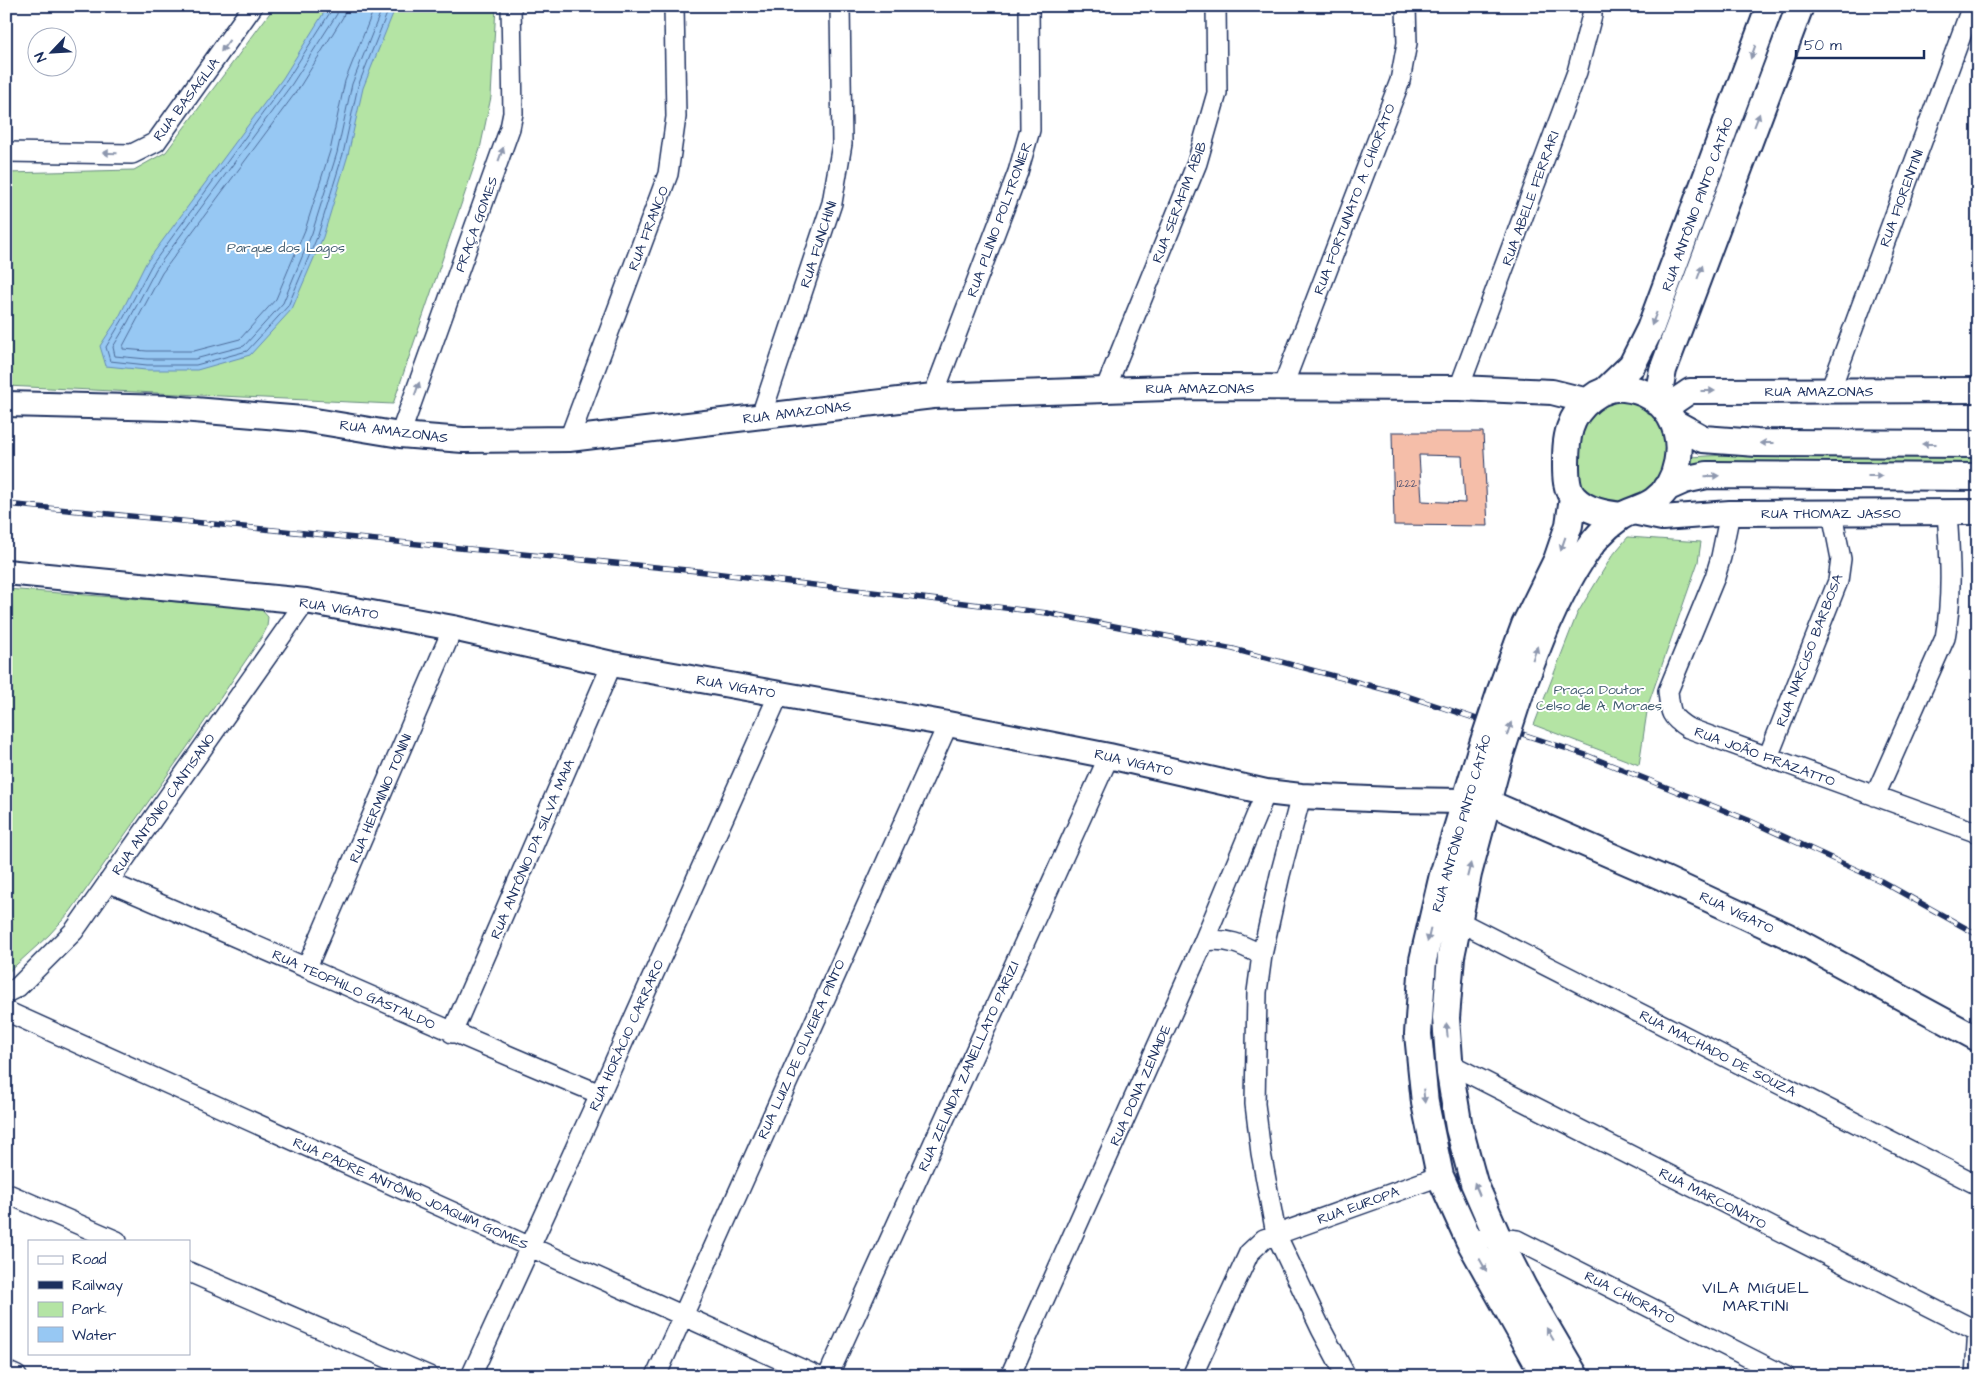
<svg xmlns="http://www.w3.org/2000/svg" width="1984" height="1382" font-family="'Architects Daughter',sans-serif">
  <rect width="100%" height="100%" fill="#fff"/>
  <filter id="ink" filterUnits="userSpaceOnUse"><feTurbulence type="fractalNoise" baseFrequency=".02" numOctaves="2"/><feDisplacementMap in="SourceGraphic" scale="10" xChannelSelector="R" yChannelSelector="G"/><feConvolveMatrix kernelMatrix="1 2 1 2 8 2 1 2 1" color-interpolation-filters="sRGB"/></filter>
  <g filter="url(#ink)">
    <path fill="#b4e4a4" stroke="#688a81" d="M275 6H496L491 97 480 149 393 404 6 386V173L134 170 166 152Z
      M1621 397 1656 409 1671 437 1659 487 1631 505 1597 502 1584 490 1575 472 1582 429 1590 412Z
      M1761 453 1978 454V471L1686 472 1690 457Z
      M1628 537 1701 542 1698 562 1648 705 1639 765 1534 725 1577 614 1612 556Z
      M6 589 260 608 268 617 267 627 263 635 188 746 70 912 49 935 6 974Z"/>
    <path fill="#97c8f3" stroke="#658bb7" d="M328 6H396L363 88 348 155 323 237 292 309 250 355 197 370H146L106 366 100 346 119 317 146 263 283 78Z"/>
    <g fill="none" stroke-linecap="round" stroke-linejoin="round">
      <path stroke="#4d6c9a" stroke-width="1" d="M332 6 331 11 287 80 151 266 123 319 106 347 110 361 147 365H196L247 351 288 306 318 235 343 154 358 86 390 6
        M338 6 337 14 292 84 156 269 128 322 113 347 115 356 147 359H195L244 346 283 303 312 233 337 153 352 84 383 6
        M346 6 343 17 299 88 162 273 123 346V349L147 351H194L240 339 276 299 305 230 330 151 345 81 375 6"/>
    </g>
    <path fill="#f5bea9" stroke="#1b2f5e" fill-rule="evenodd" d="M1392 432H1483L1488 526 1394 525ZM1419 455 1462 456 1465 503 1422 501Z"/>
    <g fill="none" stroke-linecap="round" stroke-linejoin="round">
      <g stroke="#1b2f5e" stroke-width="22">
        <path id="minor" d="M6 152 132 154 156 142 253 6
          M1282 388 1400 81 1407 43 1406 6
          M1459 388 1577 72 1592 15V6
          M1105 390 1197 163 1217 93 1216 6
          M1830 391 1972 6
          M933 396 1018 172 1030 130 1029 6
          M761 416 832 203 842 144 840 6
          M400 435 510 128 513 113 511 6
          M569 439 668 174 676 117 674 6
          M1730 513 1721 557 1715 577 1668 691C1670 712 1670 717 1688 728L1978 833
          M1768 757 1838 581 1841 559 1832 513
          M1301 796 1280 875 1262 955 1257 992 1255 1104 1261 1153 1276 1234 1321 1329 1346 1376
          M1875 796 1945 638C1953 596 1950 555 1947 512
          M108 882C273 952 435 1026 600 1094
          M1458 921 1978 1185
          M1204 941C1228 938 1240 944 1262 955
          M307 967 453 628
          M6 993 18 987 74 931 306 601
          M6 1011 817 1376
          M452 1033 612 664
          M1450 1064 1977 1331
          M6 1193 117 1241
          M1469 1240 1498 1238 1517 1240 1785 1376
          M189 1272 429 1376
          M6 1371 17 1376
          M471 1376 600 1094 779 694
          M656 1376 948 724
          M828 1376 1109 756
          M1010 1376 1204 941 1266 792
          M1192 1376 1249 1253 1264 1239 1440 1176
          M1975 1376 1978 1327"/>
      </g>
      <g stroke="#1b2f5e" stroke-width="28">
        <path id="tertiary" d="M6 404 170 408 303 419 400 435 463 440 569 439 933 396 1105 390 1198 387 1459 388 1552 392 1588 401
          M1665 408 1690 391 1978 390
          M1633 512 1662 518 1730 513 1978 512
          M6 572 306 601 453 628 612 664 948 724 1109 756 1266 792 1301 796 1393 800 1465 801
          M1488 802 1663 878 1788 936 1978 1039"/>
      </g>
      <g stroke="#1b2f5e" stroke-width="30">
        <path id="secondary" d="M1605 391 1632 365 1650 329 1770 6
          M1657 402 1663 370 1800 6
          M1674 423 1703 439 1757 443 1978 444
          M1666 488 1684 480 1707 475 1978 477
          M1500 693 1525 625 1557 560 1569 525 1573 497
          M1518 699C1536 650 1553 602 1582 558 1593 541 1603 529 1620 517 1630 510 1643 509 1654 501 1679 483 1686 443 1670 416 1660 400 1643 390 1624 388 1600 386 1577 406 1570 428 1566 440 1566 453 1566 465 1566 476 1566 490 1574 498 1586 511 1605 514 1622 516
          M1480 753 1443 875 1423 960 1418 1034 1425 1103 1440 1176 1469 1240 1545 1376
          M1499 758 1468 874 1451 956 1446 1018 1450 1073 1459 1128 1474 1183 1498 1238 1523 1287 1575 1376"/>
      </g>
      <use href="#minor" stroke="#fff" stroke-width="19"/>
      <use href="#tertiary" stroke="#fff" stroke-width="24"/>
      <use href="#secondary" stroke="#fff" stroke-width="26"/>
      <g stroke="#1b2f5e" stroke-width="5.5">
        <path id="rail" d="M6 504 697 571 1047 613 1233 649 1398 693 1586 755 1748 820 1881 881 1978 935"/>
      </g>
      <use href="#rail" stroke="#fff" stroke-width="4" stroke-dasharray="11" stroke-linecap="butt"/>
      <g stroke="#1b2f5e" stroke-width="30" stroke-linecap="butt">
        <path id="secondary-bridge" d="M1480 753 1500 693
          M1499 758 1518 699"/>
      </g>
      <use href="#secondary-bridge" stroke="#fff" stroke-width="26"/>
    </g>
    <defs><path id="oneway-solid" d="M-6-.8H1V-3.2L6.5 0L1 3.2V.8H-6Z" transform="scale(1.25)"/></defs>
    <g fill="#8d97ae">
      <use href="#oneway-solid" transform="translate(225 46) rotate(126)"/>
      <use href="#oneway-solid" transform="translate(1753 52) rotate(110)"/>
      <use href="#oneway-solid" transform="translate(1757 120) rotate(-69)"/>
      <use href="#oneway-solid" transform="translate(110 153) rotate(-179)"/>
      <use href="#oneway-solid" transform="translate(501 154) rotate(-70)"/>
      <use href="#oneway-solid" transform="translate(1700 272) rotate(-69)"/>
      <use href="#oneway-solid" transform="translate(1654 319) rotate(111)"/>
      <use href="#oneway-solid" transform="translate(417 389) rotate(-70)"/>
      <use href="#oneway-solid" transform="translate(1708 391)"/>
      <use href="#oneway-solid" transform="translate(1767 443) rotate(-180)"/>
      <use href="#oneway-solid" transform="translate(1929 444) rotate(-180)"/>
      <use href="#oneway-solid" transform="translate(1712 476) rotate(-2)"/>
      <use href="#oneway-solid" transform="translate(1875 476)"/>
      <use href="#oneway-solid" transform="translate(1563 544) rotate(109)"/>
      <use href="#oneway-solid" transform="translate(1535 653) rotate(-70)"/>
      <use href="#oneway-solid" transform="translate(1509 729) rotate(-72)"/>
      <use href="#oneway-solid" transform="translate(1469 870) rotate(-76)"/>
      <use href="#oneway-solid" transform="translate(1429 935) rotate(103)"/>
      <use href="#oneway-solid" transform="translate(1447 1030) rotate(-95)"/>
      <use href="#oneway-solid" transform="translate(1424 1096) rotate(84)"/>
      <use href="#oneway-solid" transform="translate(1477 1189) rotate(-112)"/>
      <use href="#oneway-solid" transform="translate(1483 1265) rotate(61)"/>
      <use href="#oneway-solid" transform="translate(1550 1334) rotate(-120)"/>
    </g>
  </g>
  <g text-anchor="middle" stroke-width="4" stroke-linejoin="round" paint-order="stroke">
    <g font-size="11" fill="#525371">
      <text x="1407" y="487">1222</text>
    </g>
    <g font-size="14" fill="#1b2f5e" stroke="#fff">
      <text transform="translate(186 99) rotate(-53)" y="5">RUA BASAGLIA</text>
      <text transform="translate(1530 198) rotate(-70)" y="5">RUA ABELE FERRARI</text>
      <text transform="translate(1901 198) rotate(-70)" y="5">RUA FIORENTINI</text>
      <text transform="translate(1354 199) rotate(-69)" y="5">RUA FORTUNATO A. CHIORATO</text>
      <text transform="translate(1179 202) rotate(-69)" y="5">RUA SERAFIM ABIB</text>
      <text transform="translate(1697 204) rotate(-70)" y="5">RUA ANTÔNIO PINTO CATÃO</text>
      <text transform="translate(999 219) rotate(-70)" y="5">RUA PLÍNIO POLTRONIER</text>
      <text transform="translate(476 224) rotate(-70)" y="5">PRAÇA GOMES</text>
      <text transform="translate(648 228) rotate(-69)" y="5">RUA FRANCO</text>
      <text transform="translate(818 244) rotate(-72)" y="5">RUA FUNCHINI</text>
      <text x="1200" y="393">RUA AMAZONAS</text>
      <text x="1819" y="396">RUA AMAZONAS</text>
      <text transform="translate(797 412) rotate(-7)" y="5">RUA AMAZONAS</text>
      <text transform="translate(394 431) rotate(7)" y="5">RUA AMAZONAS</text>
      <text x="1831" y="518">RUA THOMAZ JASSO</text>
      <text transform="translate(339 608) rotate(9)" y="5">RUA VIGATO</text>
      <text transform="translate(1809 650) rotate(-69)" y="5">RUA NARCISO BARBOSA</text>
      <text transform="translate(736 686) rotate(10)" y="5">RUA VIGATO</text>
      <text transform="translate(1765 756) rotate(20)" y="5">RUA JOÃO FRAZATTO</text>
      <text transform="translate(1134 762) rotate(13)" y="5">RUA VIGATO</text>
      <text transform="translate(380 798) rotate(-67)" y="5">RUA HERMÍNIO TONINI</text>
      <text transform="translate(163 804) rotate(-55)" y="5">RUA ANTÔNIO CANTISANO</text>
      <text transform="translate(1461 823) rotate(-74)" y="5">RUA ANTÔNIO PINTO CATÃO</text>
      <text transform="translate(532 849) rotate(-67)" y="5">RUA ANTÔNIO DA SILVA MAIA</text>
      <text transform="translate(1737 912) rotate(25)" y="5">RUA VIGATO</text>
      <text transform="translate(354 989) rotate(24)" y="5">RUA TEOPHILO GASTALDO</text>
      <text transform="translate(626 1035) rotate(-66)" y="5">RUA HORÁCIO CARRARO</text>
      <text transform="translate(801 1049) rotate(-66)" y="5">RUA LUIZ DE OLIVEIRA PINTO</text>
      <text transform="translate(1718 1053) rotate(27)" y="5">RUA MACHADO DE SOUZA</text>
      <text transform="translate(968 1066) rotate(-66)" y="5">RUA ZELINDA ZANELLATO PARIZI</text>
      <text transform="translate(1140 1085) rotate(-66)" y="5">RUA DONA ZENAIDE</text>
      <text transform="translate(411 1193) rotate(24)" y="5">RUA PADRE ANTÔNIO JOAQUIM GOMES</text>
      <text transform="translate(1713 1198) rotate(27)" y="5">RUA MARCONATO</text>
      <text transform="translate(1358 1205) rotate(-20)" y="5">RUA EUROPA</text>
      <text transform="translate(1630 1297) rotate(27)" y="5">RUA CHIORATO</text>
    </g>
    <g font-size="14" fill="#415c70" stroke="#fff">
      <text x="286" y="252">Parque dos Lagos</text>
      <text x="1599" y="694">Praça Doutor<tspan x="1599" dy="16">Celso de A. Moraes</tspan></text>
    </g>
    <g font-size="16" letter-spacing="1" fill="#1b2f5e" stroke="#fff">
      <text x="1756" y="1293">VILA MIGUEL<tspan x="1756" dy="18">MARTINI</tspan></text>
    </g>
  </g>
  <rect width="1984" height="1382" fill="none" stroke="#fff" stroke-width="25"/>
  <rect x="12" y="12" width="1959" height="1357" fill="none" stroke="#1b2f5e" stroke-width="2" filter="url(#ink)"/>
  <rect x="28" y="1240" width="162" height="115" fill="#ffffff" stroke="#a4acbf"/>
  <rect x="38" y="1256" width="25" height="8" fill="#ffffff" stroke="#a4acbf"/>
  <text x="72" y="1264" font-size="15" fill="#1b2f5e">Road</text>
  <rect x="38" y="1281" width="25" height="8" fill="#1b2f5e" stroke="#a4acbf"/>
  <text x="72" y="1290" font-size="15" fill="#1b2f5e">Railway</text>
  <rect x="38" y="1302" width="25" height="15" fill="#b4e4a4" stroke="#a4acbf"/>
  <text x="72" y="1314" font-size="15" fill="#1b2f5e">Park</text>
  <rect x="38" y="1327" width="25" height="15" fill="#97c8f3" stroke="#a4acbf"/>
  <text x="72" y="1340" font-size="15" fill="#1b2f5e">Water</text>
  <g transform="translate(52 52) rotate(245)"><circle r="24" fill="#ffffff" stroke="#a4acbf"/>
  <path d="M0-4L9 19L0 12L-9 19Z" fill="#1b2f5e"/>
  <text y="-8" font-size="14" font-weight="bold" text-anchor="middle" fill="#1b2f5e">N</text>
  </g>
  <path d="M1796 50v8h128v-8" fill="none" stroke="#1b2f5e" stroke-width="2.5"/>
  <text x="1804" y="50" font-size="15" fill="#1b2f5e" stroke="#ffffff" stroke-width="4" paint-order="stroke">50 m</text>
</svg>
